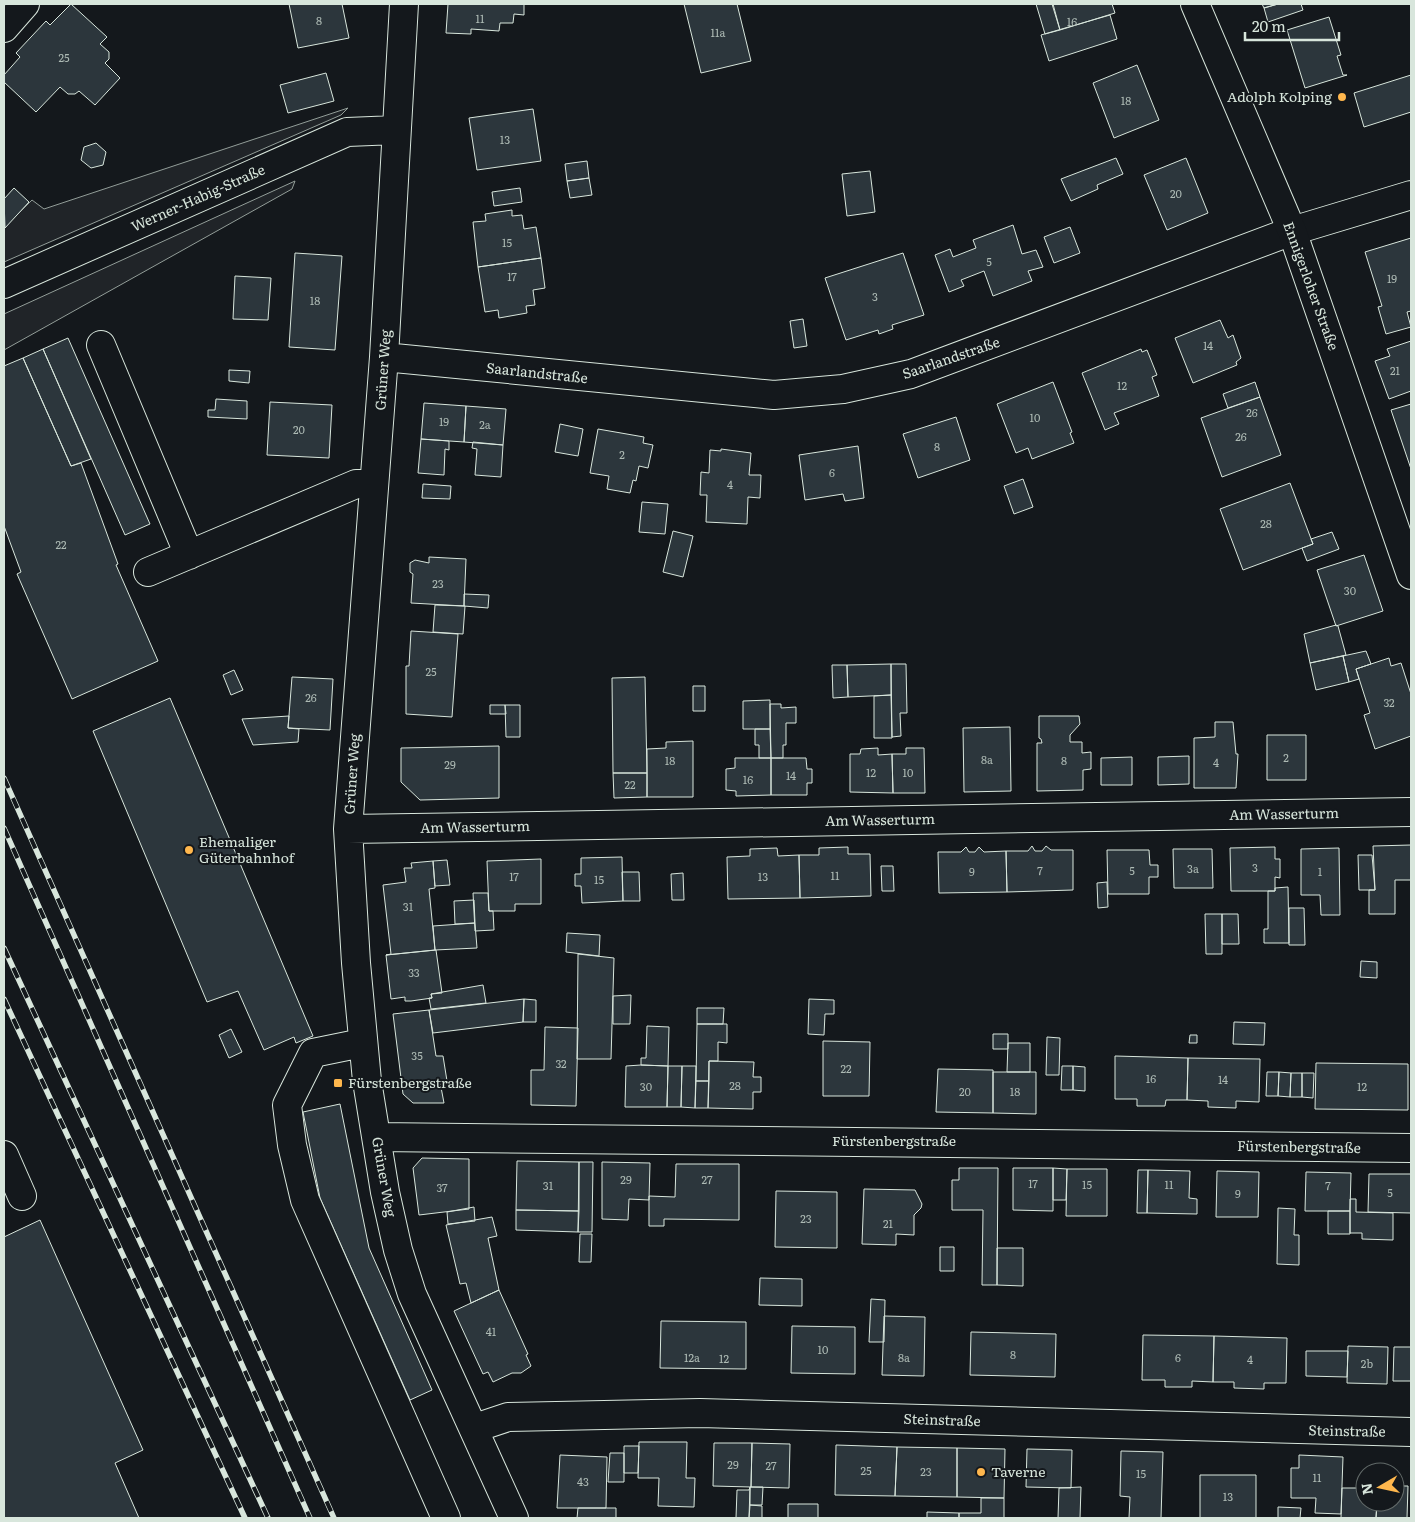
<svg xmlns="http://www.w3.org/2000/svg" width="1415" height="1522" font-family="Literata,serif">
  <rect width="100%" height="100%" fill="#14181c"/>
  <path fill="#202428" stroke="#939e99" d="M348 108 341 115 4 262V228L32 200 44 209Z
    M295 181 292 189 4 350V314Z"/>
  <path fill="#2c363c" stroke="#d8e6dc" d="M71 4 107 37 100 44 109 52V59L105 63 120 78 95 105 79 91 75 94H68L60 87 36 112 4 82V75L20 57 16 53 46 21 50 25Z
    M289 4H342L349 38 298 48Z
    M448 4H524V15L514 14 513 23H500L499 31 471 29V34L446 33Z
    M684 4H737L751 61 701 73Z
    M1036 4H1052L1060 30 1045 34Z
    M1053 4H1112L1115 13 1060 30Z
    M1262 4H1278L1264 8Z
    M1278 4H1301L1303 10 1268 22 1264 8Z
    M1110 15 1117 39 1049 61 1041 35Z
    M1329 17 1341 55 1337 56 1343 75H1347L1305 88 1287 30Z
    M1137 65 1159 120 1114 138 1093 83Z
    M326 73 334 101 288 113 280 85Z
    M1411 75V112L1364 127 1354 93Z
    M533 109 541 161 477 170 469 118Z
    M96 143 106 152 103 165 91 168 81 160 84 147Z
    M1116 158 1123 174 1097 185 1098 189 1071 201 1061 179Z
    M1186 158 1208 213 1167 230 1144 175Z
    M587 161 589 178 567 181 565 164Z
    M870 171 875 212 847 216 842 174Z
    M589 178 592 195 570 198 567 181Z
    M14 188 29 202 5 228 4 199Z
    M520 188 522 202 494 206 492 192Z
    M512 210V216L522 215 524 229 536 227 541 258 478 267 473 222 486 221 485 214Z
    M1013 225 1022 254 1036 250 1043 267 1028 271 1032 281 993 296 984 271 961 280 964 286 949 292 935 255 950 249 953 257 976 248 973 240Z
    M1070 227 1080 253 1054 263 1044 237Z
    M1411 238V311L1407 312 1411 327 1386 334 1378 307 1382 306 1365 252Z
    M295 253 342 256 335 350 289 347Z
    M903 253 924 315 892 325 893 329 879 334 878 330 846 340 825 278Z
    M541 258 545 288 533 290 535 305 526 306 527 313 499 318 498 310 485 312 478 267Z
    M235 276 271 278 268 320 233 319Z
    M803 319 807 346 794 348 790 321Z
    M1220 320 1228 338 1233 335 1241 358 1236 362 1237 365 1193 383 1175 338Z
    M68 338 150 524 125 535 43 349Z
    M1411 341V391L1389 399 1375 361 1390 356 1387 349Z
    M43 349 91 459 71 466 23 358Z
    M1141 349 1142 352 1147 350 1157 375 1152 377 1159 396 1114 413 1119 424 1105 430 1082 373Z
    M23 358 71 466 81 463 118 564 116 565 158 661 72 699 17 574 21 572 4 526V366Z
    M229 370 250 371 249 383 229 381Z
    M1053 382 1072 432 1070 433 1074 443 1032 459 1028 448 1016 453 997 404Z
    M1255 382 1260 397 1228 408 1223 394Z
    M1260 397 1281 455 1222 477 1201 418Z
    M216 399 247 401V419L208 417V410H215Z
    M270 402 332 405 329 458 267 455Z
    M424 403 466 406 464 442 421 439Z
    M1411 404V469L1391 410Z
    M466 406 506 409 503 445 464 442Z
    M956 417 970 460 918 478 903 434Z
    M560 424 583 429 578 456 555 452Z
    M598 429 644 437 643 443 653 445 648 468 639 466 636 481 633 480 630 493 607 489 609 476 590 473Z
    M421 439 449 441V450L445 449 444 475 418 473Z
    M473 442 503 445 501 477 475 475 477 449 472 448Z
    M858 446 864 498 845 501 843 494 805 500 799 455Z
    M721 449 751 453 749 475H761L760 498 748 497 747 524 706 522 707 495H700L701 472 709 473 710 450 721 451Z
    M1023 479 1033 507 1014 514 1004 486Z
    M1290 483 1313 544 1243 570 1220 509Z
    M423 484 451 486 450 499 422 498Z
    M642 502 668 504 665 534 639 532Z
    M673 531 693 536 683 577 663 572Z
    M1332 532 1339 549 1307 561 1302 548 1313 544 1311 539Z
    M1364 555 1383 611 1336 626 1317 570Z
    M429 557 466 559 464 606 411 603 413 574 410 572V563L415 560 429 563Z
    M464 594 489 595 488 608 464 606Z
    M435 605 465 606 463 634 433 632Z
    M1336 625 1338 626 1346 655 1310 663 1304 634Z
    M411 631 458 634 452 717 406 714V666H409Z
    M1366 651 1371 664 1356 669 1359 679 1349 682 1343 656Z
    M1343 656 1349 682 1316 690 1310 663Z
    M1389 658 1391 666 1401 663 1411 694V736L1375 749 1364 715 1370 713 1356 669Z
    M891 664V695L848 697 847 665Z
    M891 664H906L907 713H900L901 736 892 737Z
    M832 665H847L848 697 833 698Z
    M234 670 243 690 231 695 223 675Z
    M292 677 333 679 330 730 288 728Z
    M645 677 647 773H613L612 678Z
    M693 686H705V711H693Z
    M891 695 892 738H874V696Z
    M170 698 313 1036 296 1043 294 1037 264 1050 238 991 207 1002 93 731Z
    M770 700V729H743V701Z
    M770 704H781V708L796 707V723H786V745H783V758H771Z
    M490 705H505L506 714H490Z
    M505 705H520V737H506Z
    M289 716 288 728 299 729 298 742 253 745 242 719Z
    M1039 716H1079L1080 724 1070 735V742H1082V753L1091 752V769L1083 770V790L1037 791V743H1042L1041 739 1039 738Z
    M1215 722H1233L1236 754H1238L1236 788H1194V738L1215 737Z
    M1010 727 1011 791 964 792 963 728Z
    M755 729H770L771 758H759V745H755Z
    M1267 735H1306V780H1267Z
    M693 741V797H647V749L666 748V742Z
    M499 746V798L420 800 401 782V748Z
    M878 748V755L892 754 893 793 850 792V754H860L861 749Z
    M906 748H924L925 793H893L892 754H906Z
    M1189 756V784L1158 785V757Z
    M1132 757V785H1101V758Z
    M735 758H771V795L736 796V791L726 790V769L735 768Z
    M771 758H806L807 769H812V783H807V795H771Z
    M613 773H647V797L614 798Z
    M1411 845V880H1395V914H1369V890H1375L1373 846Z
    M1032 846 1035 851H1042L1046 846 1051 850H1073V890L1007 892 1006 851H1028Z
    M848 847V854H870L871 896 800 898 799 855H819V848Z
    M966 847 969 852H975L979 847 984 852 1006 851 1007 892 939 893 938 852H961Z
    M1275 847V859H1280V878L1275 877V891H1231L1230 848Z
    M777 848 778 856 799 855 800 898 728 899 727 857 750 856V849Z
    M1339 848 1340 915H1321L1320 895H1301V849Z
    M1173 849H1212L1213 888H1174Z
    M1107 850H1149L1150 865H1158V877H1149V894H1108Z
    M1358 855H1372L1375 890H1359Z
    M622 857 623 901 582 903 581 886H575V874H581V858Z
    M541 859V904H515V911H489L487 861Z
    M447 860 450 885 435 886 433 861Z
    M433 861 435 888 429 889 435 950 386 955 391 954 383 885 406 882 404 868H412L411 863Z
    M881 866H893L894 891H882Z
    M622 872H639L640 901H623Z
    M683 873 684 900H672L671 874Z
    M1107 882 1108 907 1098 908 1097 883Z
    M1288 887 1289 943H1264V929H1268V891H1275V888Z
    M473 893H488L489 911H493L494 930 475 931Z
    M474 900 475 923 455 924 454 901Z
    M1289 908H1304L1305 945H1289Z
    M1205 914H1222V954H1206Z
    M1222 914H1238L1239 944H1222Z
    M475 923 477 948 435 950 433 926Z
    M567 933 600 935 599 956 566 952Z
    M436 950 442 993 431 994 432 998 411 1001H405V997L391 999 386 955Z
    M578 954 614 958 611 1059H577Z
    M1361 961 1377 962V978L1360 977Z
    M483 985 486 1003 431 1009 429 998H432L431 994Z
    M631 995 630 1024H613V996Z
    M524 999 536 1000V1022H523Z
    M524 999 523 1022 433 1033 429 1010Z
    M809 999 834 1000V1014H825L824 1035 808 1034Z
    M697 1008H724L723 1024H697Z
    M429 1010 436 1056H443L447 1081 440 1082 444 1103H413L403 1094 393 1014Z
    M1234 1022 1265 1023 1264 1045 1233 1044Z
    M697 1024H727V1043L718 1042V1061H709V1081H696Z
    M647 1026 669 1027 668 1066 641 1065V1058H646Z
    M545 1027 578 1028 576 1106 531 1105V1070H544Z
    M231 1029 242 1052 229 1058 219 1035Z
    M993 1034H1008V1049H993Z
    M1190 1035H1197V1043H1189Z
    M1047 1037 1060 1038 1059 1075H1046Z
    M823 1041 870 1042 869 1096H823Z
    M1008 1043H1030V1072H1007Z
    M1115 1056 1188 1058 1187 1100H1166L1165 1106H1137V1099H1115Z
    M1188 1058 1260 1059 1259 1102 1236 1101V1108L1208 1107V1101L1187 1100Z
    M709 1061 754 1062 753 1077H761V1092H753V1109L708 1108Z
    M1316 1063 1408 1064V1110L1315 1109Z
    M641 1065 668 1066 667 1107H625L626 1066Z
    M668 1066H682L681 1107H667Z
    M682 1066H696L695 1108 681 1107Z
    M1062 1066H1073V1090H1061Z
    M1073 1066 1085 1067V1091L1073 1090Z
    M938 1069 993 1070V1113L936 1112Z
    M993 1072H1036V1114L993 1113Z
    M1267 1072H1279L1278 1096H1266Z
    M1279 1072 1291 1073 1290 1097 1278 1096Z
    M1291 1073H1302V1097H1290Z
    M1302 1073H1314L1313 1098 1302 1097Z
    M696 1081H709L708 1108H695Z
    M340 1104 369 1248 432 1390 410 1400 320 1198 303 1112Z
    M422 1158 469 1159V1209L419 1215 413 1168Z
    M517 1161 579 1162V1211L516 1210Z
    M579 1162H593L592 1232H578Z
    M602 1162 650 1163 649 1200 629 1199 628 1220 602 1219Z
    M676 1164H739V1220L664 1219V1226H649V1196L675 1197Z
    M959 1168H998L997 1285H982L983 1210H952V1180H959Z
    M1013 1168H1053V1211L1013 1210Z
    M1053 1168 1067 1169 1066 1200H1053Z
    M1067 1169H1107V1216H1066Z
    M1138 1170H1148L1147 1213H1137Z
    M1148 1170 1190 1171 1189 1198 1197 1199V1214L1147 1213Z
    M1217 1171 1259 1172 1258 1217H1216Z
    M1306 1172 1351 1173 1350 1211H1305Z
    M1369 1174H1411V1213L1368 1212Z
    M864 1189 915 1190 922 1204 921 1208 914 1215V1235L896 1234V1245L862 1244Z
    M776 1191 837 1192V1248L775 1247Z
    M1350 1199H1356V1212L1393 1213V1240L1362 1239V1233H1350Z
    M474 1207 475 1221 448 1224 447 1212Z
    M1278 1208 1295 1209 1294 1235H1299V1265L1277 1264Z
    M516 1210 579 1211 578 1232 516 1230Z
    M1328 1211H1350V1234H1328Z
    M492 1217 497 1236 488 1238 499 1290 471 1303 466 1283 460 1284 446 1225Z
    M40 1220 143 1450 115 1463 139 1518H4V1237Z
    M580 1234H592L591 1262H579Z
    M940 1247H954V1271H940Z
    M997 1248H1023V1286L997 1285Z
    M760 1278 802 1279V1306L759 1305Z
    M499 1290 528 1354 526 1355 531 1366 521 1373H512L493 1382 488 1372 483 1374 454 1311Z
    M871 1299 885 1300 884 1342H869Z
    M884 1316 925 1317 924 1376 882 1375Z
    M661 1321 746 1322V1369L660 1368Z
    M792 1326 855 1327V1374L791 1373Z
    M971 1332 1056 1334 1055 1377 970 1375Z
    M1143 1335 1214 1336 1213 1382 1192 1381V1387H1165V1380H1142Z
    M1214 1336 1287 1338 1286 1383H1264V1389L1234 1388V1382H1213Z
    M1348 1346 1388 1347 1387 1384 1347 1383Z
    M1394 1347H1411V1381H1393Z
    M1306 1351H1348L1347 1377 1306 1376Z
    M639 1442H687L686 1478H695L694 1507 658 1506 659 1478H638Z
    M714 1443H752L751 1487 713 1486Z
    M752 1443 790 1444 789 1488 751 1487Z
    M836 1445 897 1447 895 1496 835 1495Z
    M624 1446H639L638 1473H624Z
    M897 1447 957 1448V1497L895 1496Z
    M957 1448 1005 1449 1004 1498 957 1497Z
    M1027 1449 1072 1450 1071 1488 1026 1487Z
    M1121 1451 1163 1452 1161 1518H1129L1130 1497 1120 1496Z
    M610 1453H624V1482H608Z
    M560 1455 607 1457 606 1508H557Z
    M1299 1455 1343 1457 1341 1514 1315 1513 1316 1498H1291V1468H1299Z
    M1200 1475H1256V1518H1200Z
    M1395 1486H1408L1407 1518H1376L1377 1502H1395Z
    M750 1487H763L762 1505H750Z
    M750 1487 749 1518H736L737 1490H749Z
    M1081 1487 1080 1518H1058L1059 1488Z
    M1342 1488H1365V1502H1377L1376 1518H1341Z
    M981 1498H1004V1518H959V1513H981Z
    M788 1504H818V1518H788Z
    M750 1505 762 1506V1518H749Z
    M1278 1507 1301 1508 1300 1518H1278Z
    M578 1508H616V1518H577Z
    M927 1512 959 1513V1518H927Z"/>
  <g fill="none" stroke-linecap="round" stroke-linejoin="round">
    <g stroke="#d8e6dc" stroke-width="30">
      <path id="minor" d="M404 4 384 357 348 829 356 963 367 1081 385 1192 398 1250 412 1294 514 1518
        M4 28 25 4
        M4 284 347 132 396 130
        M101 345 189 555
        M384 357 774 395 843 389 911 374 1292 231 1411 195
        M148 572 356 484H374
        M348 829 1411 812
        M362 1043 313 1053 287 1105 292 1145 305 1200 446 1518
        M377 1137 1411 1148
        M4 1155 22 1196
        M475 1428 508 1417 700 1413 1411 1432"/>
    </g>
    <g stroke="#d8e6dc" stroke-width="30">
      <path id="major" d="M1195 4 1292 231 1411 575"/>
    </g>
    <use href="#minor" stroke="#14181c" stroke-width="28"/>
    <use href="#major" stroke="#14181c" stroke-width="28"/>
    <g stroke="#d8e6dc" stroke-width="5.5">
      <path id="rail" d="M4 778 334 1518
        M4 828 310 1518
        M4 948 268 1518
        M4 999 245 1518"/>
    </g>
    <use href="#rail" stroke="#14181c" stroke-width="4" stroke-dasharray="11" stroke-linecap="butt"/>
  </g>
  <g fill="#ffb74d" stroke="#14181c" stroke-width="2">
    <circle cx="1342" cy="97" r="5"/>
    <circle cx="189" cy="850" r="5"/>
    <rect x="333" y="1078" width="10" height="10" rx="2.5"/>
    <circle cx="981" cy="1472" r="5"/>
  </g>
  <g text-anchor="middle" stroke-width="4" stroke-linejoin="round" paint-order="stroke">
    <g font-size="11" fill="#adbab4">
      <text x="480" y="23">11</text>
      <text x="319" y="25">8</text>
      <text x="1072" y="26">16</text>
      <text x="718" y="37">11a</text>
      <text x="64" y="62">25</text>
      <text x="1126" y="105">18</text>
      <text x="505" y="144">13</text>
      <text x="1176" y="198">20</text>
      <text x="507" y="247">15</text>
      <text x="989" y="266">5</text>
      <text x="512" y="281">17</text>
      <text x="1392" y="283">19</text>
      <text x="875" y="301">3</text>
      <text x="315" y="305">18</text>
      <text x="1208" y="350">14</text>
      <text x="1395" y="375">21</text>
      <text x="1122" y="390">12</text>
      <text x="1252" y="417">26</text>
      <text x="1035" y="422">10</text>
      <text x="444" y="426">19</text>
      <text x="485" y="429">2a</text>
      <text x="299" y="434">20</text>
      <text x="1241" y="441">26</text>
      <text x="937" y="451">8</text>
      <text x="622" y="459">2</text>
      <text x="832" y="477">6</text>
      <text x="730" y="489">4</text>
      <text x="1266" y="528">28</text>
      <text x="61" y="549">22</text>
      <text x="438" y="588">23</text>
      <text x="1350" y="595">30</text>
      <text x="431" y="676">25</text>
      <text x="311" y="702">26</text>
      <text x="1389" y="707">32</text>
      <text x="1286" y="762">2</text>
      <text x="987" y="764">8a</text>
      <text x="670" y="765">18</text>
      <text x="1064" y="765">8</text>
      <text x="1216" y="767">4</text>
      <text x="450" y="769">29</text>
      <text x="871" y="777">12</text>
      <text x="908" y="777">10</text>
      <text x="791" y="780">14</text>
      <text x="748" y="784">16</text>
      <text x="630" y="789">22</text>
      <text x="1255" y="872">3</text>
      <text x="1193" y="873">3a</text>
      <text x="1040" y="875">7</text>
      <text x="1132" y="875">5</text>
      <text x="972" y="876">9</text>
      <text x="1320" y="876">1</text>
      <text x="835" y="880">11</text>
      <text x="514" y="881">17</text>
      <text x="763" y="881">13</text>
      <text x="599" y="884">15</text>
      <text x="408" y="911">31</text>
      <text x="414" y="977">33</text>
      <text x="417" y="1060">35</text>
      <text x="561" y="1068">32</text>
      <text x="846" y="1073">22</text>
      <text x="1151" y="1083">16</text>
      <text x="1223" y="1084">14</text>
      <text x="735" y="1090">28</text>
      <text x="646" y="1091">30</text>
      <text x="1362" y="1091">12</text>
      <text x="965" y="1096">20</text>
      <text x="1015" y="1096">18</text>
      <text x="626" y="1184">29</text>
      <text x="707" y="1184">27</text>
      <text x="1033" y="1188">17</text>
      <text x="1087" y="1189">15</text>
      <text x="1169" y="1189">11</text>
      <text x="548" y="1190">31</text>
      <text x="1328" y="1190">7</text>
      <text x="442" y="1192">37</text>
      <text x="1390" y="1197">5</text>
      <text x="1238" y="1198">9</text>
      <text x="806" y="1223">23</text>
      <text x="888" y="1228">21</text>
      <text x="491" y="1336">41</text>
      <text x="823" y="1354">10</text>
      <text x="1013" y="1359">8</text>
      <text x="692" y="1362">12a</text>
      <text x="904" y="1362">8a</text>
      <text x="1178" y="1362">6</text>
      <text x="724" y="1363">12</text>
      <text x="1250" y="1364">4</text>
      <text x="1367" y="1368">2b</text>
      <text x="733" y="1469">29</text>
      <text x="771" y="1470">27</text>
      <text x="866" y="1475">25</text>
      <text x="926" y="1476">23</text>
      <text x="1141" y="1478">15</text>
      <text x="1317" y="1482">11</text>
      <text x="583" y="1486">43</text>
      <text x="1228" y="1501">13</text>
    </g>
    <g font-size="14" fill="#d8e6dc" stroke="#14181c" text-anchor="start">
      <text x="1332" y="102" text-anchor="end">Adolph Kolping</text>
      <text x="199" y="847">Ehemaliger<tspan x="199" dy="16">Güterbahnhof</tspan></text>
      <text x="348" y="1088">Fürstenbergstraße</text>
      <text x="991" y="1477">Taverne</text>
    </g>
    <g font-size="14" fill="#d8e6dc" stroke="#14181c">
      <text transform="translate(198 198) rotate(-24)" y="5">Werner-Habig-Straße</text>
      <text transform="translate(1311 286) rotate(70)" y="5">Ennigerloher Straße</text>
      <text transform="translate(951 358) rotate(-19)" y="5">Saarlandstraße</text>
      <text transform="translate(383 370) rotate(-86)" y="5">Grüner Weg</text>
      <text transform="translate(537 373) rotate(6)" y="5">Saarlandstraße</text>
      <text transform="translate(352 774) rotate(-86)" y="5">Grüner Weg</text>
      <text transform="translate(1284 814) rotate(-1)" y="5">Am Wasserturm</text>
      <text transform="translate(880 820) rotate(-1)" y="5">Am Wasserturm</text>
      <text transform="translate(475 827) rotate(-1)" y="5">Am Wasserturm</text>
      <text x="894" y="1146">Fürstenbergstraße</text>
      <text transform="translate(1299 1147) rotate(1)" y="5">Fürstenbergstraße</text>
      <text transform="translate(384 1177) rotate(80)" y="5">Grüner Weg</text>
      <text transform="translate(942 1420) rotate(2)" y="5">Steinstraße</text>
      <text transform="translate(1347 1431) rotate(1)" y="5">Steinstraße</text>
    </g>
  </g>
  <rect width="1415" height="1522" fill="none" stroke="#d8e6dc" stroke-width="10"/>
  <g transform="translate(1380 1487) rotate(261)"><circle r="24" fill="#14181c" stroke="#626a69"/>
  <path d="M0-4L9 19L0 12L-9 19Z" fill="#ffb74d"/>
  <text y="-8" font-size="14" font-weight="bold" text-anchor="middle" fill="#d8e6dc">N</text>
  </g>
  <path d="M1245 32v8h94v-8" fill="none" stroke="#d8e6dc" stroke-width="2.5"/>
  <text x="1252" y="32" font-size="15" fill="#d8e6dc" stroke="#14181c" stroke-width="4" paint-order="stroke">20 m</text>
</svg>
